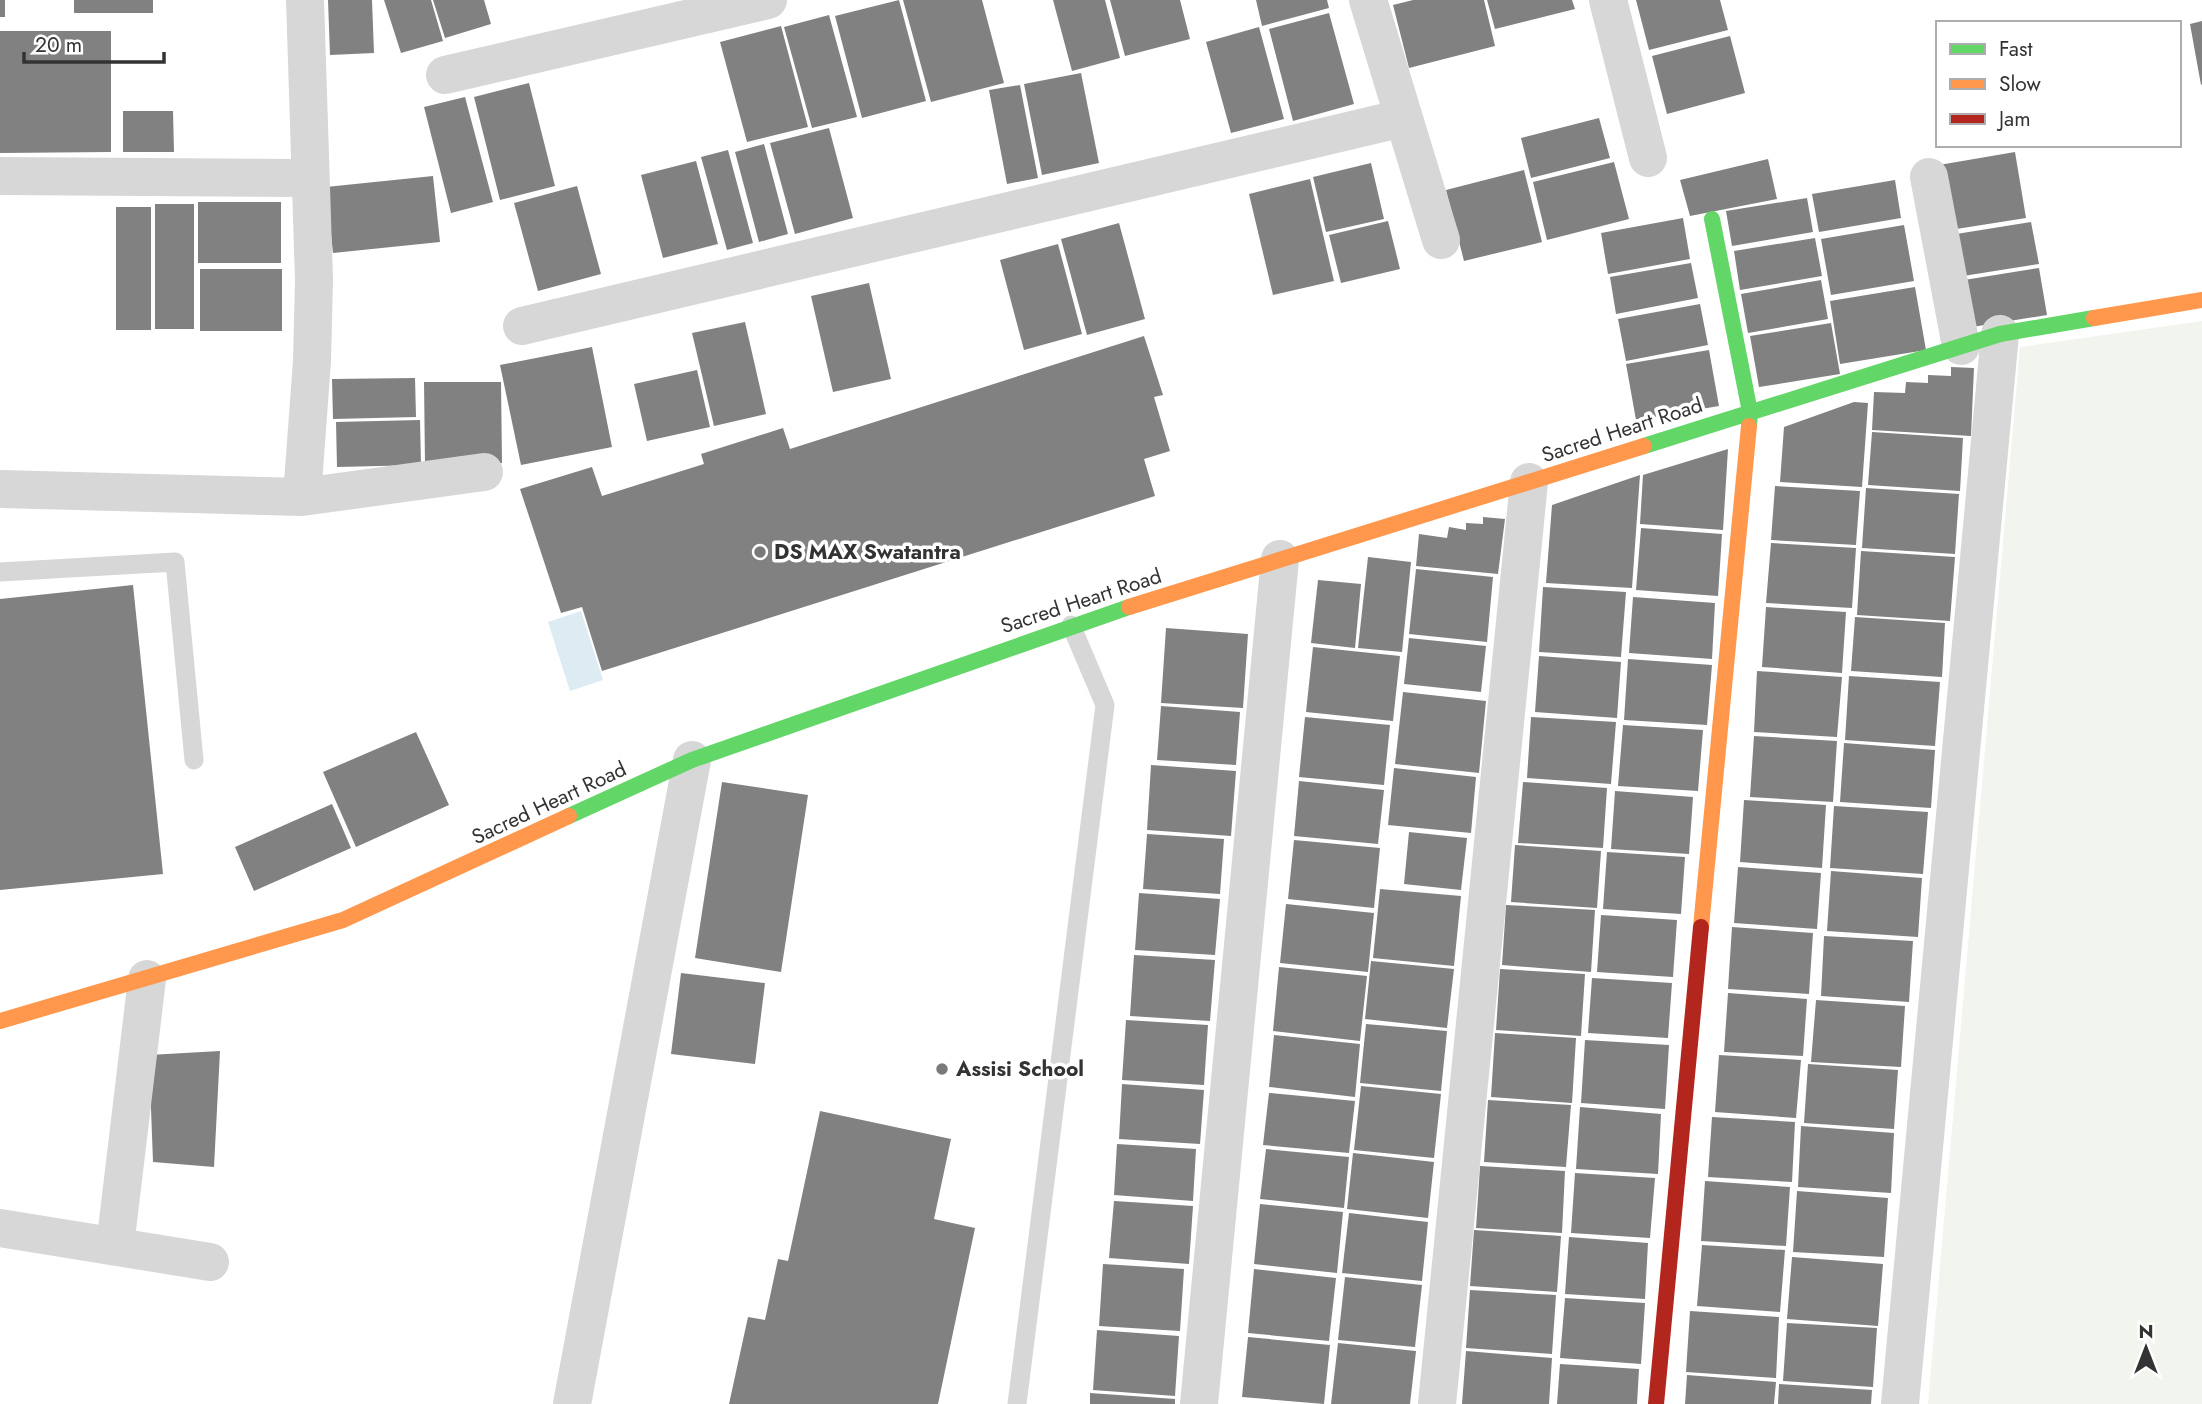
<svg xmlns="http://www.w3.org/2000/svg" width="2202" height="1404" font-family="Jost,sans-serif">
  <rect width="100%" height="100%" fill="#fff"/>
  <path fill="#f1f5ed" d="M2202 321V1404H1928L2020 347Z"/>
  <path fill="#ddebf3" d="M581 611 603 680 570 691 548 622Z"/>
  <path fill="#818181" d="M0 0H5V17H0Z
    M74 0H153V13H74Z
    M328 0H372L374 53 330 55Z
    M384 0H431L443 41 401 53Z
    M433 0H484L491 24 445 38Z
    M899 0 926 101 862 118 835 16Z
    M903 0H982L1004 83 931 102Z
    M1053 0H1105L1120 58 1072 71Z
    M1110 0H1180L1190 39 1125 56Z
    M1256 0H1327L1329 8 1262 26Z
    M1413 0H1484L1495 46 1409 68 1393 5Z
    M1487 0H1572L1575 9 1495 29Z
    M1636 0H1720L1728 30 1649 50Z
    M1329 13 1354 104 1293 121 1269 29Z
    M829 15 857 117 812 128 784 27Z
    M2202 21V84L2201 85 2190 24Z
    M781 26 808 127 747 142 720 42Z
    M1259 27 1284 119 1231 133 1206 42Z
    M0 31H111V152L0 153Z
    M1730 36 1745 93 1667 114 1652 56Z
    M1081 73 1099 163 1042 175 1024 84Z
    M529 83 555 186 500 200 474 97Z
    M1020 85 1038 178 1007 184 989 90Z
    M465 97 493 202 451 213 424 107Z
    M123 111H173L174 152H123Z
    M1599 118 1610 158 1531 178 1521 138Z
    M829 128 853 218 795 234 770 143Z
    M764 144 788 234 759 242 735 152Z
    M728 150 753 243 727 250 701 157Z
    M2015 152 2026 218 1950 230 1939 165Z
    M1768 159 1777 199 1690 216 1680 180Z
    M696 161 718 244 663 258 641 175Z
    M1614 162 1629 219 1547 240 1533 182Z
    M1371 163 1384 219 1326 232 1313 177Z
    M1524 170 1542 242 1464 261 1446 190Z
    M433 176 440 242 333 253 326 187Z
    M1310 179 1334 281 1273 295 1249 194Z
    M1895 180 1901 218 1819 232 1812 194Z
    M577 186 601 274 538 291 514 203Z
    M1807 198 1813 232 1732 246 1726 211Z
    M198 202H281V263H198Z
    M155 204H194V329H155Z
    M116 207H151V330H116Z
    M1683 218 1690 259 1608 274 1601 233Z
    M1388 221 1400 269 1341 283 1329 235Z
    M2031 222 2039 264 1957 277 1950 235Z
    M1119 223 1145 319 1087 335 1061 239Z
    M1904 225 1914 281 1831 295 1821 239Z
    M1815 238 1822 276 1740 290 1734 251Z
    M1058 244 1082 334 1024 350 1000 260Z
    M1691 263 1698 298 1616 314 1610 277Z
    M2039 268 2047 315 1966 328 1958 281Z
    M200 269H282V331H200Z
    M1821 280 1828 319 1748 333 1741 294Z
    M869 283 891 379 833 392 811 296Z
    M1915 287 1926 350 1840 364 1830 301Z
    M1700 304 1708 345 1626 361 1618 319Z
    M745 322 766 414 714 426 692 333Z
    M1831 323 1840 374 1759 387 1750 336Z
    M1144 336 1163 395 1154 397 1170 451 1144 459 1155 496 602 671 582 607 561 613 520 489 592 467 602 496 704 464 701 454 783 428 790 449Z
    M592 347 612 447 521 465 500 365Z
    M1709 350 1719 406 1636 420 1626 364Z
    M1951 367 1974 368 1971 436 1872 430 1874 392 1905 393 1906 382 1928 383V375L1951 376Z
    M697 370 710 427 647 441 634 384Z
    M415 378 416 417 333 419 332 379Z
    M424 382H501L502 463 425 464Z
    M1854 402 1868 403 1862 487 1780 482 1784 427Z
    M420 420 421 465 337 467 336 422Z
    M1872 432 1963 438 1960 491 1868 485Z
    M1728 449 1723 530 1640 524 1643 475Z
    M1640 475 1632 588 1546 583 1552 505Z
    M1775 486 1860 491 1856 545 1771 540Z
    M1866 488 1959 494 1955 554 1862 548Z
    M1483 517 1505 519 1498 574 1416 566 1419 534 1447 538 1449 527 1466 530V523L1483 524Z
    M1641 528 1722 534 1718 596 1636 590Z
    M1771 543 1856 548 1852 608 1766 603Z
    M1861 551 1955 557 1950 621 1857 615Z
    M1368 557 1411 562 1402 652 1358 648Z
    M1416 569 1493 577 1487 642 1409 634Z
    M1318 580 1361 584 1355 648 1311 643Z
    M133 585 163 874 0 890V599Z
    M1543 587 1626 592 1621 657 1539 652Z
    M1633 597 1715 603 1712 659 1629 653Z
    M1766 607 1846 612 1842 673 1762 667Z
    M1855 617 1945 623 1942 677 1851 671Z
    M1166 628 1248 634 1243 708 1161 703Z
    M1409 638 1486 646 1481 692 1404 684Z
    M1313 647 1400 656 1393 721 1306 712Z
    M1539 656 1621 662 1617 718 1535 712Z
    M1628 659 1712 665 1707 725 1624 720Z
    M1757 671 1842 677 1837 737 1754 732Z
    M1849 676 1940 682 1935 746 1845 740Z
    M1403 692 1486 701 1479 773 1395 764Z
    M1161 706 1240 712 1236 765 1157 760Z
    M1305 717 1390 725 1384 785 1299 777Z
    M1531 717 1616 722 1611 784 1527 778Z
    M1623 725 1703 730 1698 791 1618 786Z
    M416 732 449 805 356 847 323 772Z
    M1754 736 1837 741 1833 802 1750 797Z
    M1844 743 1935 750 1931 808 1840 802Z
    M1151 765 1236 771 1231 836 1147 830Z
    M1394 768 1476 777 1471 833 1388 825Z
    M1299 781 1384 790 1378 844 1294 836Z
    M722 782 808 795 781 972 695 958Z
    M1523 782 1607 788 1603 848 1518 843Z
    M1615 791 1693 797 1689 854 1611 849Z
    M1744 800 1826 805 1822 868 1740 862Z
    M332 804 351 848 254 891 235 847Z
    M1834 806 1928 812 1923 874 1830 868Z
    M1409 832 1467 838 1461 890 1404 884Z
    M1147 834 1224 839 1220 894 1143 889Z
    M1294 840 1380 848 1374 908 1288 899Z
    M1515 845 1601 851 1597 908 1511 902Z
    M1607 852 1685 857 1681 914 1603 909Z
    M1738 867 1821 873 1817 929 1734 923Z
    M1831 871 1922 878 1918 937 1827 931Z
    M1380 889 1461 896 1454 966 1373 958Z
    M1139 893 1220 899 1215 955 1135 950Z
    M1286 904 1374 913 1368 972 1280 963Z
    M1506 905 1595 910 1591 972 1502 965Z
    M1601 915 1677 920 1673 977 1597 972Z
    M1732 927 1813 933 1809 994 1728 989Z
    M1824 936 1913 941 1909 1002 1821 996Z
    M1134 955 1215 960 1210 1021 1130 1016Z
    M1371 961 1454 969 1447 1028 1365 1019Z
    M1279 967 1367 976 1360 1041 1273 1031Z
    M1500 969 1585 974 1581 1036 1496 1030Z
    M681 973 765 983 755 1064 671 1054Z
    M1592 978 1672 983 1668 1038 1588 1033Z
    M1728 993 1807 999 1803 1056 1724 1052Z
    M1816 1000 1905 1006 1901 1067 1811 1062Z
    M1126 1020 1208 1025 1204 1085 1122 1080Z
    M1366 1024 1447 1031 1441 1091 1360 1083Z
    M1495 1033 1576 1038 1572 1103 1491 1097Z
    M1274 1035 1360 1044 1355 1097 1269 1087Z
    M1585 1040 1669 1045 1665 1109 1581 1103Z
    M220 1051 214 1167 153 1162 149 1055Z
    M1719 1055 1801 1060 1796 1118 1715 1112Z
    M1808 1064 1898 1070 1894 1129 1804 1123Z
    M1122 1084 1204 1090 1200 1144 1119 1139Z
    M1361 1086 1441 1094 1434 1158 1354 1150Z
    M1269 1093 1355 1101 1349 1153 1263 1145Z
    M1488 1100 1571 1105 1566 1167 1484 1162Z
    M1580 1107 1661 1114 1658 1174 1576 1169Z
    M820 1111 951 1139 934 1219 975 1228 938 1404H729L748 1317 765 1320 778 1259 788 1261Z
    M1712 1117 1795 1122 1792 1182 1708 1177Z
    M1801 1126 1894 1133 1891 1193 1798 1187Z
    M1117 1144 1196 1149 1193 1201 1114 1195Z
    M1266 1149 1349 1157 1344 1208 1260 1199Z
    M1353 1153 1434 1162 1428 1218 1347 1209Z
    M1480 1166 1565 1171 1562 1233 1476 1228Z
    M1575 1173 1655 1178 1650 1238 1571 1233Z
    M1705 1181 1790 1187 1786 1246 1701 1241Z
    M1797 1191 1888 1198 1884 1257 1793 1252Z
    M1114 1201 1193 1206 1189 1264 1109 1258Z
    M1260 1204 1343 1212 1337 1273 1254 1264Z
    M1349 1213 1428 1222 1422 1281 1342 1273Z
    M1474 1230 1561 1236 1557 1292 1470 1286Z
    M1569 1237 1648 1243 1645 1299 1565 1294Z
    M1702 1245 1785 1250 1780 1312 1697 1306Z
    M1792 1257 1883 1264 1878 1326 1787 1319Z
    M1103 1264 1184 1269 1180 1331 1099 1326Z
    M1254 1269 1336 1278 1329 1341 1248 1333Z
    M1345 1277 1422 1285 1415 1347 1338 1340Z
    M1470 1290 1556 1295 1552 1354 1466 1348Z
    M1565 1298 1645 1303 1641 1364 1560 1358Z
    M1690 1311 1779 1317 1776 1378 1686 1372Z
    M1787 1323 1877 1328 1873 1387 1783 1381Z
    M1097 1330 1179 1336 1175 1396 1093 1390Z
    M1248 1337 1330 1345 1324 1404 1242 1397Z
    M1338 1343 1416 1351 1410 1404H1331Z
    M1466 1351 1552 1358 1549 1404H1462Z
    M1560 1364 1639 1369 1637 1404H1557Z
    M1687 1375 1776 1382 1774 1404H1685Z
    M1779 1384 1872 1390 1871 1404H1778Z
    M1090 1393 1175 1399V1404H1090Z"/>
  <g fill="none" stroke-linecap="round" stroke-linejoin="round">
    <path stroke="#d7d7d7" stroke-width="19" d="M0 572 175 562 194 760
      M1017 1404 1105 705 1071 625"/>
    <path stroke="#d7d7d7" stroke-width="38" d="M1368 0 1441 240
      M1608 0 1648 158
      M445 75 768 0
      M0 176 309 178
      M1929 177 1961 346
      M522 326 1403 118
      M0 489 302 497 484 472
      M302 497 312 361 314 280 305 0
      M0 1228 210 1262
      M115 1246 147 979
      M572 1404 692 760
      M1199 1404 1280 559
      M1437 1404 1529 482
      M1900 1404 2000 334"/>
    <path stroke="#63d668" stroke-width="16" d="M1712 219 1750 412 1749 426
      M1644 446 2000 334 2094 318
      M569 816 692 760 1129 607"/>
    <path stroke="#ff974d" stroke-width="16" d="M2094 318 2202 300
      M1129 607 1644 446
      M1701 927 1749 426
      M0 1021 343 920 569 816"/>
    <path stroke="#b3261e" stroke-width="16" d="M1656 1404 1701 927"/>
  </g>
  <g fill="#7a7a7a" stroke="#fff" stroke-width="2.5">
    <circle cx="760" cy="552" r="7"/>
    <circle cx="942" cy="1069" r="7"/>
  </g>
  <g text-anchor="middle" stroke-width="7" stroke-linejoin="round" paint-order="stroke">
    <g font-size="21" fill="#333" stroke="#fff">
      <text transform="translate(1622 430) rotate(-18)" y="7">Sacred Heart Road</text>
      <text transform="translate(1081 601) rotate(-18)" y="7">Sacred Heart Road</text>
      <text transform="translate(549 803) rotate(-25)" y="7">Sacred Heart Road</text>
    </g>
    <g font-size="21" font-weight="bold" fill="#333" stroke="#fff" text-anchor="start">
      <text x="774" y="559">DS MAX Swatantra</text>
      <text x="956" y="1076">Assisi School</text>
    </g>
  </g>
  <rect x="1936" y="21" width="245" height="126" fill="#ffffff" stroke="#adadad" stroke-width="2"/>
  <rect x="1950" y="44" width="35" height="10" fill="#63d668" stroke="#adadad" stroke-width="2"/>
  <text x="1999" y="56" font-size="21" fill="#333333">Fast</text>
  <rect x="1950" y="79" width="35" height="10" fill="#ff974d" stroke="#adadad" stroke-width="2"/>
  <text x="1999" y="91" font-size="21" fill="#333333">Slow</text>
  <rect x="1950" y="114" width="35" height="10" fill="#b3261e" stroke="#adadad" stroke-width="2"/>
  <text x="1999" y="126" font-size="21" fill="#333333">Jam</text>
  <g transform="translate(2146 1348)" stroke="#ffffff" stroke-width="5" paint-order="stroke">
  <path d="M0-5L12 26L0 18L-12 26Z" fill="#333333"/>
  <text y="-10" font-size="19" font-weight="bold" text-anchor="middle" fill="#333333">N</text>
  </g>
  <path d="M24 52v10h140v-10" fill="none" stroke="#333333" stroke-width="3.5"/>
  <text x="35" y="52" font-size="21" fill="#333333" stroke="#ffffff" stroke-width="5" paint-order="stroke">20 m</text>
</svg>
